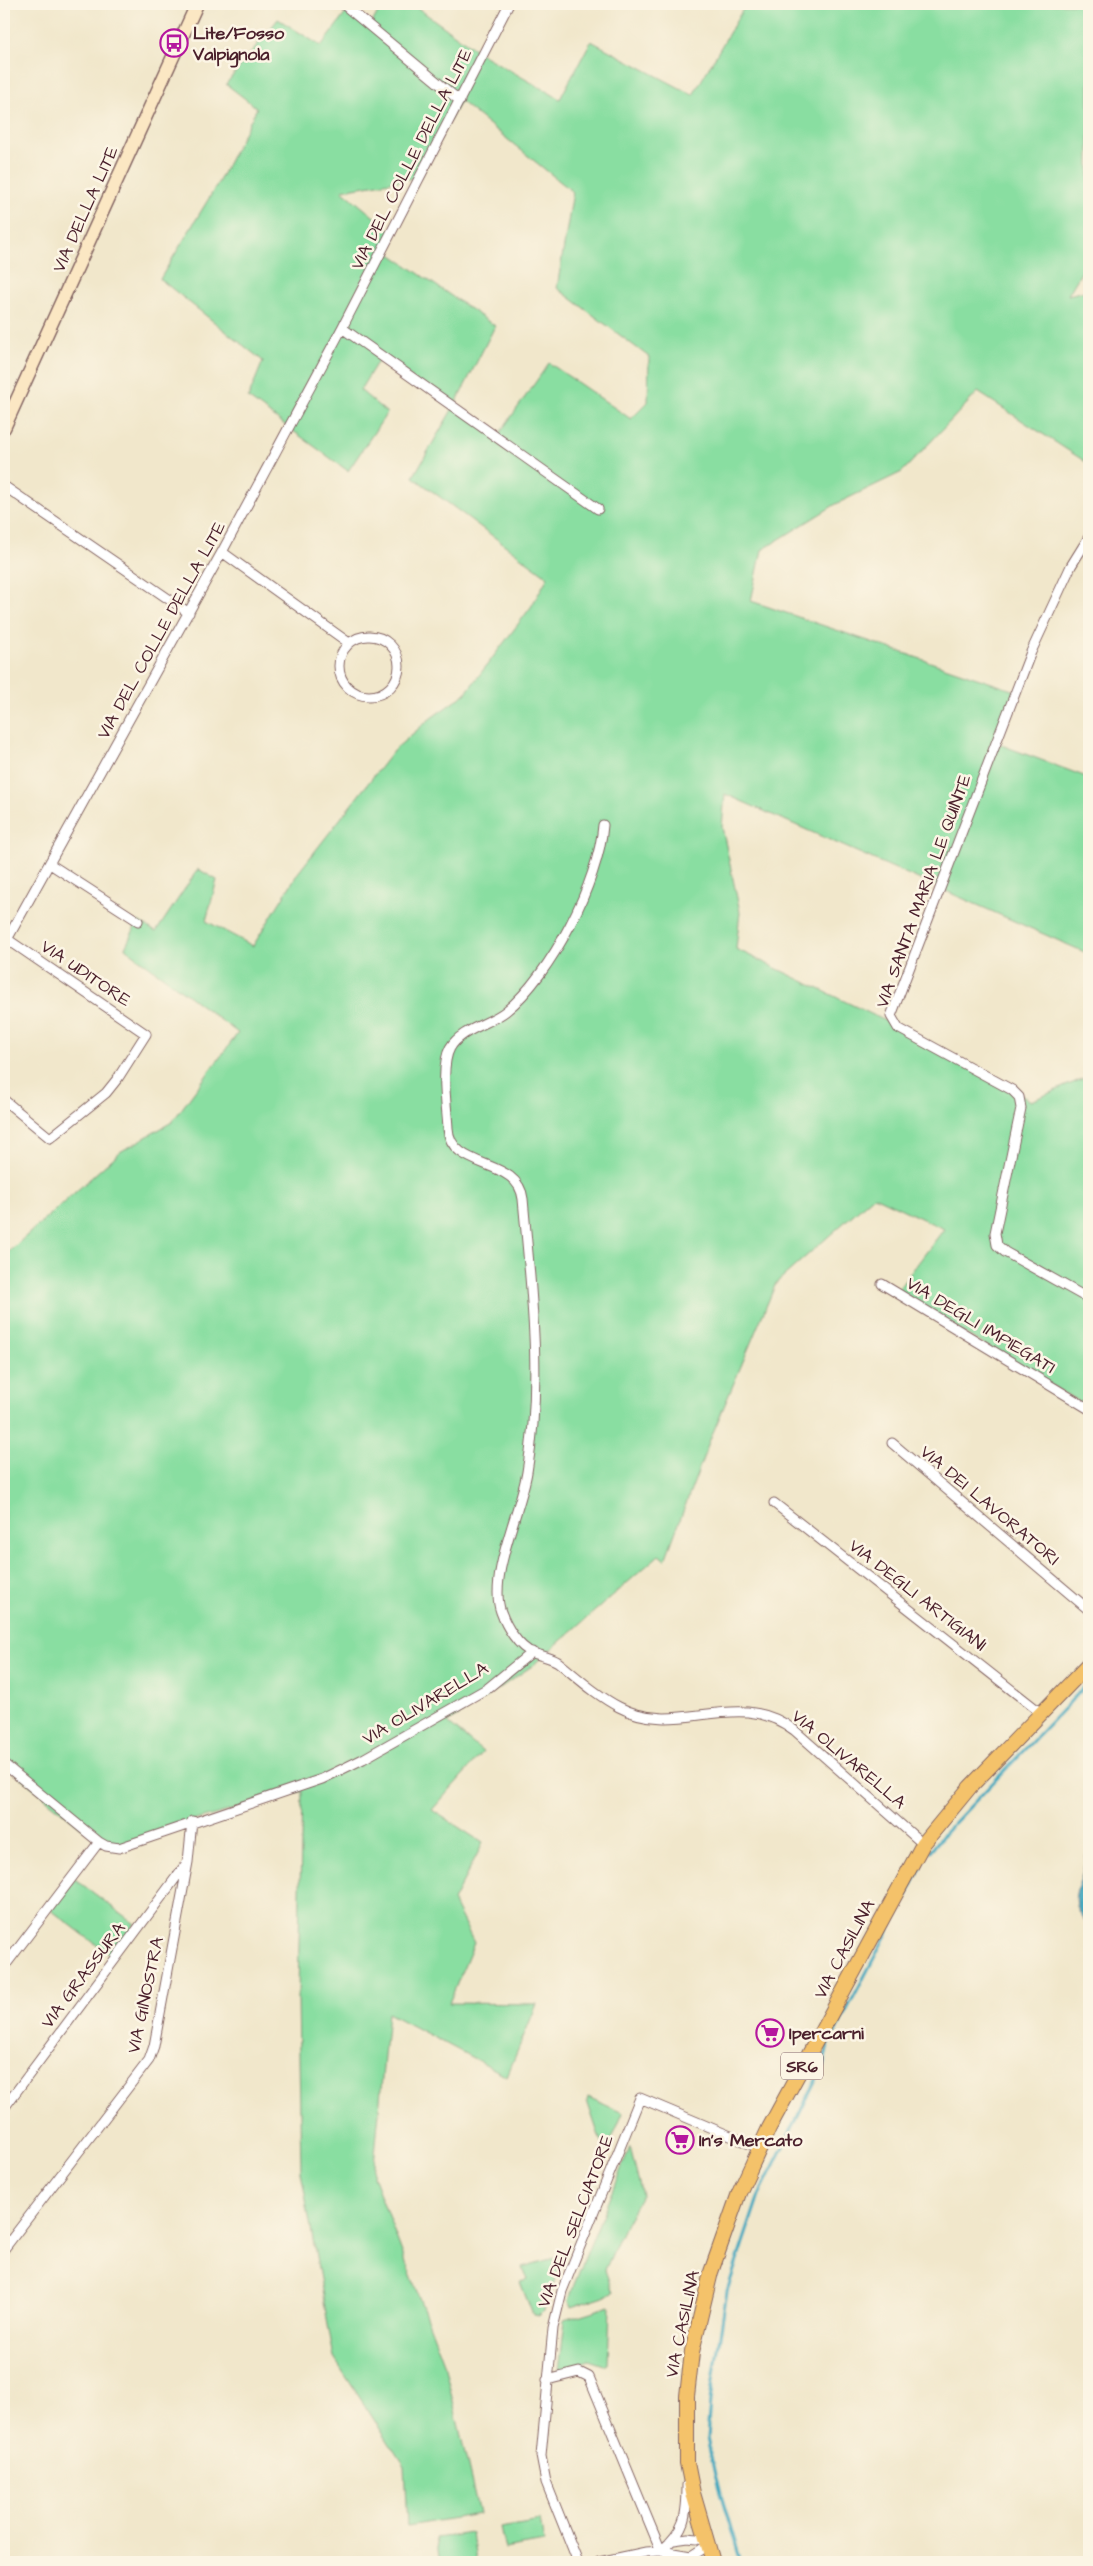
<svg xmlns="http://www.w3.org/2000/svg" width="1093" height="2566" font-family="'Architects Daughter',sans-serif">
  <rect width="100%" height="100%" fill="#fcf5e5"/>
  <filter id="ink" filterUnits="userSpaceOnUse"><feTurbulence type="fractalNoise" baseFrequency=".02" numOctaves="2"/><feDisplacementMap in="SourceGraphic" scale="10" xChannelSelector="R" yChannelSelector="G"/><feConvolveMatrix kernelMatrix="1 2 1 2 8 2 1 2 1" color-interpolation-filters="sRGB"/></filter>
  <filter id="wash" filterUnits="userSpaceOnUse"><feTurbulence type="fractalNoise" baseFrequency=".0096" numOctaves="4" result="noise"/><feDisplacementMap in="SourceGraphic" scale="20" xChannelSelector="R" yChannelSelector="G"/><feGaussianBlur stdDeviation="1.12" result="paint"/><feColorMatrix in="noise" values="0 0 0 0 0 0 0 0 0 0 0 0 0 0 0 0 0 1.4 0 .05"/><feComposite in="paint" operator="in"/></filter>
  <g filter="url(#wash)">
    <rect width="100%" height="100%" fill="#f1e7cb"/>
    <path fill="#89dea1" stroke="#6a7e66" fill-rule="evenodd" d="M382 4H412L483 55 560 99 591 41 693 95 746 4H1089V259L1068 295 1089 290V464L978 392 902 472 836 504 762 550 751 601 1015 691 996 743 1089 778V954L725 794 722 827 740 912 736 949 894 1025 1031 1101 1089 1076V1408L896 1292 944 1229 874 1196 776 1283 709 1442 665 1560 659 1555 532 1666 448 1723 483 1752 432 1810 483 1843 453 1901 474 1943 449 2003 537 2004 507 2076 388 2013 373 2176 444 2363 479 2514 407 2526 404 2466 334 2358 301 2172 298 1995 302 1791 192 1821 119 1848 99 1842 4 1764V1253L6 1254 120 1152 172 1122 238 1033 125 948 138 921 156 932 198 869 217 880 206 921 253 946 298 873 394 750 431 718 465 694 531 607 548 577 413 477 453 408 381 356 360 390 387 413 348 471 248 398 263 361 160 279 217 185 257 108 226 84 278 19 321 46 349 9 370 27ZM460 101 573 192 557 288 649 357 648 402 631 419 549 363 497 437 454 407 495 326 383 249 392 232 342 190 420 177Z
      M75 1879 135 1924 111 1956 51 1910Z
      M588 2097 623 2113 608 2148 602 2145 587 2101Z
      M630 2147 642 2195 626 2223 605 2270 613 2293 571 2307 569 2301 573 2287Z
      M565 2255 544 2310 538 2316 533 2315 520 2282 527 2280 522 2267Z
      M610 2306 608 2363 604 2365 589 2360 559 2371 565 2320Z
      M540 2521 544 2542 505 2549 500 2528Z
      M472 2533 476 2562H440L436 2538Z"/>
    <path fill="#3fa8bf" stroke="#446475" d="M1089 1847V1925C1070 1905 1074 1898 1082 1874 1085 1864 1085 1856 1089 1847Z"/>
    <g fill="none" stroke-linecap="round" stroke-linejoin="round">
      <path stroke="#3fa8bf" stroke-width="3" d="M931 1851 943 1835 1089 1682
        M741 2562 715 2475 707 2438 710 2400 727 2291 759 2195 823 2066 828 2046 921 1868"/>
    </g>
  </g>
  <g filter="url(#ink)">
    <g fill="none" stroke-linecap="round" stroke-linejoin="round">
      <g stroke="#846563" stroke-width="11">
        <path id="street" d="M343 4 460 101
          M342 328 598 509
          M4 486 189 613
          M1089 537 1071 566 1031 652 891 1016 898 1028 1012 1090 1019 1097 1021 1108 995 1233 997 1245 1005 1252 1089 1299
          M222 552 349 643
          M339 666a30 30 0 1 1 60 0a30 30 0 1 1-60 0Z
          M603 825C599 881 551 975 506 1011 490 1024 461 1029 450 1048 440 1066 447 1107 448 1128 450 1171 518 1157 523 1199 531 1289 543 1381 527 1472 521 1510 488 1577 501 1612 506 1626 518 1647 533 1653 542 1656 550 1657 558 1662 578 1678 596 1695 619 1707 679 1739 736 1686 794 1730L923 1844
          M50 864 138 921
          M4 945 222 552 342 328 509 4
          M4 1100 50 1138 106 1093 118 1078 146 1034 7 939
          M882 1284 1089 1409
          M892 1443 1089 1610
          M774 1503 1041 1713
          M4 1764 99 1842 106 1846 119 1848 322 1779 363 1759 488 1688 532 1652
          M4 1967 99 1842
          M4 2108 186 1864
          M4 2249 149 2060 154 2046 188 1862 192 1821
          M547 2380 579 2372 589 2377 661 2551
          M674 2540 688 2538 706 2540
          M661 2551C685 2530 687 2517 687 2485
          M578 2562 546 2482 541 2456 553 2328 562 2291 640 2098 759 2148
          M599 2562 646 2552 661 2551 691 2556 708 2545"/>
      </g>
      <g stroke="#846563" stroke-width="15">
        <path id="secondary" d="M4 428 197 4"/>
      </g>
      <g stroke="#846563" stroke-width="16">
        <path id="primary" d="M713 2562 693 2493 687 2463V2396L692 2352 711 2272 739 2193 769 2128 923 1844 970 1787 1089 1664"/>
      </g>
      <use href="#street" stroke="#fff" stroke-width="9"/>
      <use href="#secondary" stroke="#fbe7c3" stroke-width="12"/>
      <use href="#primary" stroke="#f4c26a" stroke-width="14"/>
    </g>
  </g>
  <defs>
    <g id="bus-ring" transform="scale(1.4375)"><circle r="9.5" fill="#fcf5e5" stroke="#b5179e" stroke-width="1.5"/><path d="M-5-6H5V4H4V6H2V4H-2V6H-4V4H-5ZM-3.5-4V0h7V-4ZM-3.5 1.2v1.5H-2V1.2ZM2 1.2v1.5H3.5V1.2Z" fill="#b5179e"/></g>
    <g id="supermarket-ring" transform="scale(1.4375)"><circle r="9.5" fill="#fcf5e5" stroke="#b5179e" stroke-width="1.5"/><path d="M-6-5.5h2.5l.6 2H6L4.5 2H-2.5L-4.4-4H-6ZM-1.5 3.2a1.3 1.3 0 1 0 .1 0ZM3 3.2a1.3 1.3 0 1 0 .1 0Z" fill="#b5179e"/></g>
  </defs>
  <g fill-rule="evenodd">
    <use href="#bus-ring" x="174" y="43"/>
    <use href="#supermarket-ring" x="770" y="2033"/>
    <use href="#supermarket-ring" x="680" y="2140"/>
  </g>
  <g text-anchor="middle" stroke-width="5" stroke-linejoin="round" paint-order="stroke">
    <rect fill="#fcf5e5" stroke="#7f5f63" stroke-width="1" x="781" y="2052.5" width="42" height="27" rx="4"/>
    <g font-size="16" font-weight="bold" fill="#4a1f2b">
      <text x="802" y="2072">SR6</text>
    </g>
    <g font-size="18" font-weight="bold" fill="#4a1f2b" stroke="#fcf5e5" text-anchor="start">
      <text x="193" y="39">Lite/Fosso<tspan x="193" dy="21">Valpignola</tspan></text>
      <text x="789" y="2039">Ipercarni</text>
      <text x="699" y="2146">In's Mercato</text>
    </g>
    <g font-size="18" fill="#4a1f2b" stroke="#fcf5e5">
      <text transform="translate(411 159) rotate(-63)" y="6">VIA DEL COLLE DELLA LITE</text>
      <text transform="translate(85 209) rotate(-66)" y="6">VIA DELLA LITE</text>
      <text transform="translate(161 630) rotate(-61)" y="6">VIA DEL COLLE DELLA LITE</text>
      <text transform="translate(923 891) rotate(-70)" y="6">VIA SANTA MARIA LE QUINTE</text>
      <text transform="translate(86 973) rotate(34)" y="6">VIA UDITORE</text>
      <text transform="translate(981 1325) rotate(31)" y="6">VIA DEGLI IMPIEGATI</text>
      <text transform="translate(990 1505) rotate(40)" y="6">VIA DEI LAVORATORI</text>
      <text transform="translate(918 1595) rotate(38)" y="6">VIA DEGLI ARTIGIANI</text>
      <text transform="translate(425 1703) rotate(-31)" y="6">VIA OLIVARELLA</text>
      <text transform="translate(849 1759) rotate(40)" y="6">VIA OLIVARELLA</text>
      <text transform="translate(844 1949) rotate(-62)" y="6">VIA CASILINA</text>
      <text transform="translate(83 1975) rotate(-53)" y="6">VIA GRASSURA</text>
      <text transform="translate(145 1995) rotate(-78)" y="6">VIA GINOSTRA</text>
      <text transform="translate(575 2221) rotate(-69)" y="6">VIA DEL SELCIATORE</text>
      <text transform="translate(682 2324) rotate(-78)" y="6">VIA CASILINA</text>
    </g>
  </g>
  <rect width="1093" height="2566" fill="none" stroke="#fcf5e5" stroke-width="20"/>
</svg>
